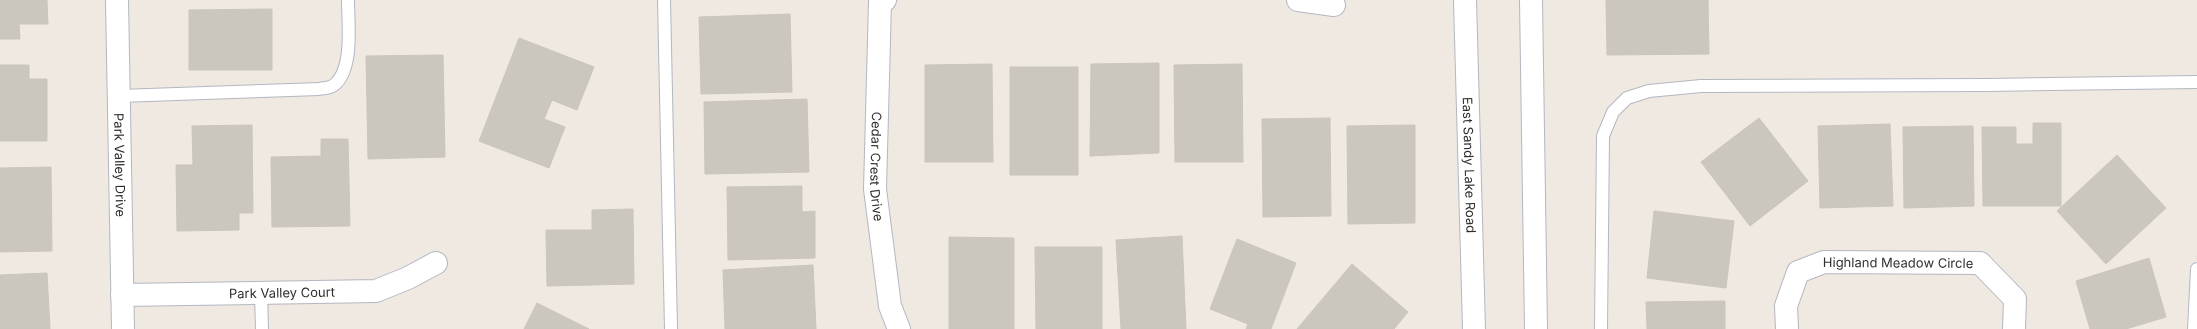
<svg xmlns="http://www.w3.org/2000/svg" width="2197" height="329" font-family="Inter,sans-serif">
  <rect width="100%" height="100%" fill="#efe9e1"/>
  <path fill="#cbc7bf" stroke="#cbc5ba" d="M0 0H47L48 24H19L20 39H0Z
    M1606 0H1708L1709 54 1607 55Z
    M272 9V70H189V10Z
    M790 14 792 92 701 94 699 17Z
    M519 38 594 67 577 110 552 100 544 119 565 127 549 168 479 141Z
    M443 55 445 157 368 159 366 56Z
    M1159 63V153L1090 156 1091 64Z
    M992 64 993 162H925V65Z
    M1242 64 1243 162H1175L1174 65Z
    M0 65H29V79H47V141H0Z
    M1010 67H1078V175H1010Z
    M807 99 809 172 705 174 704 102Z
    M1330 118 1331 216 1263 217 1262 119Z
    M1759 118 1808 181 1750 226 1701 162Z
    M2033 123H2061V206H1983L1982 127H2016V144H2033Z
    M1890 124 1893 206 1820 208 1818 126Z
    M252 125 253 213H239V230L177 231 176 165H193L192 126Z
    M1415 125V223L1348 224 1347 126Z
    M1973 126 1974 206 1904 208 1903 127Z
    M321 139H348L350 226 272 227 271 157 321 156Z
    M2117 155 2166 208 2106 264 2057 211Z
    M51 167 52 251 0 252V168Z
    M802 186V212L815 211V258L728 260 727 187Z
    M633 209 634 284 547 286 546 230H592V210Z
    M1654 211 1734 221 1726 288 1647 278Z
    M1182 236 1186 329H1121L1116 240Z
    M949 237 1014 238V329H949Z
    M1237 239 1296 263 1271 329H1246L1248 324 1210 309Z
    M1035 247H1102V329H1036Z
    M2149 258 2166 317 2126 329H2090L2076 281Z
    M1352 264 1408 312 1394 329H1297Z
    M813 265 816 329H725L723 270Z
    M47 273 50 329H0V275Z
    M1725 301V329H1647L1646 302Z
    M537 303 589 329H524Z"/>
  <g fill="none" stroke-linecap="round" stroke-linejoin="round">
    <g stroke="#b4b7c1" stroke-width="14">
      <path id="lane" d="M664 0 671 329
        M119 96 319 89C323 88 331 88 334 85 354 69 348 23 348 0
        M261 293 262 329
        M1601 329 1603 136 1613 112 1627 98 1649 91 1701 86 1986 85 2197 82
        M2194 329 2197 269"/>
    </g>
    <g stroke="#b4b7c1" stroke-width="24">
      <g id="street">
        <path id="s1" d="M117 0 123 329"/>
        <path id="s2" d="M885 0 880 2 875 189 890 306 899 329"/>
        <path d="M1298 0 1334 5"/>
        <path id="s3" d="M122 295 376 291 408 278 436 263"/>
        <path id="s4" d="M1787 329 1786 306 1798 272 1824 262 1980 263 2015 299 2014 329"/>
      </g>
    </g>
    <g stroke="#b4b7c1" stroke-width="24">
      <g id="secondary">
        <path id="s5" d="M1465 0 1474 329"/>
        <path d="M1531 0 1536 329"/>
      </g>
    </g>
    <use href="#lane" stroke="#fff" stroke-width="12"/>
    <use href="#street" stroke="#fff" stroke-width="22"/>
    <use href="#secondary" stroke="#fff" stroke-width="22"/>
  </g>
  <g text-anchor="middle" stroke-width="3" stroke-linejoin="round" paint-order="stroke">
    <g font-size="13" fill="#2e2e2e" stroke="#fff">
      <text dy="5" stroke="none"><textPath href="#s1" startOffset="165">Park Valley Drive</textPath></text>
      <text dy="5" stroke="none"><textPath href="#s5" startOffset="165">East Sandy Lake Road</textPath></text>
      <text dy="5" stroke="none"><textPath href="#s2" startOffset="170">Cedar Crest Drive</textPath></text>
      <text dy="5" stroke="none"><textPath href="#s4" startOffset="161">Highland Meadow Circle</textPath></text>
      <text dy="5" stroke="none"><textPath href="#s3" startOffset="160">Park Valley Court</textPath></text>
    </g>
  </g>
</svg>
